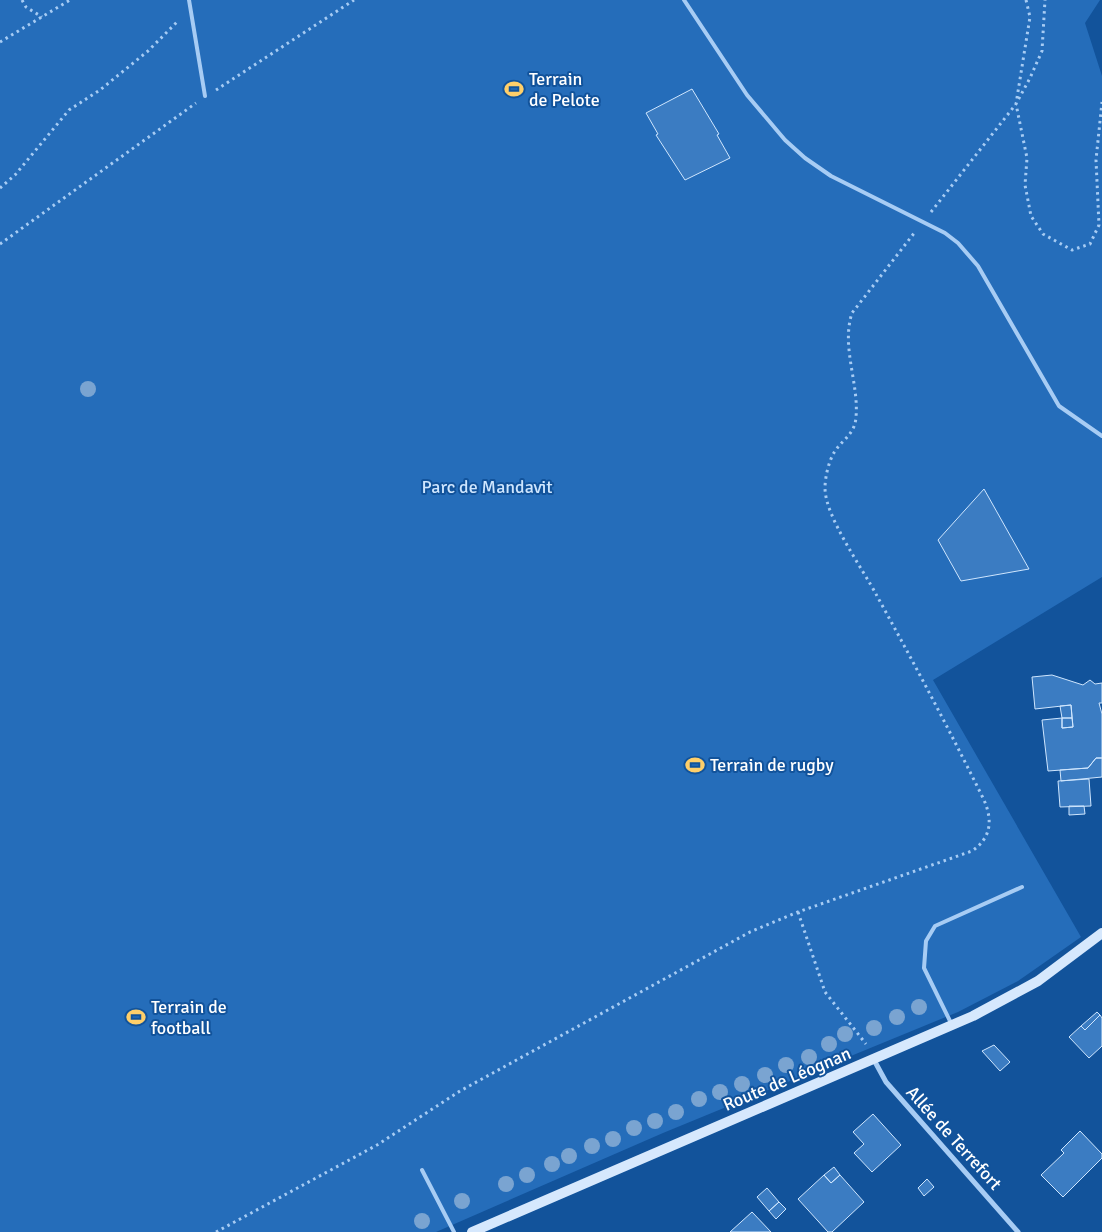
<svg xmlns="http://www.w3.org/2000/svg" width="1102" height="1232" font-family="Signika,sans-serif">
  <rect width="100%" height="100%" fill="#12539b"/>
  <path fill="#256dba" d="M0 0H1100L1085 23 1102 76V577L933 680 1081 937 1018 981 958 1012 663 1133 436 1232H0Z"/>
  <path fill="#3b7cc2" stroke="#cfe6fe" d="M692 89 719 134 717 135 730 158 685 180 656 135 658 134 646 113Z
    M984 489 1029 569 961 581 938 540Z
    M1052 675 1083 685 1090 680 1095 684 1102 683V703H1099L1102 714V758H1096L1088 768 1048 771 1042 720 1062 718V728L1073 727 1071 705 1035 709 1032 677Z
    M1071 705 1072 718H1062L1060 706Z
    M1062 718H1072L1073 727 1062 728Z
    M1096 758H1102V777L1061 781 1060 770 1088 768Z
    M1089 779 1091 806 1060 807 1058 781Z
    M1069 806H1084L1085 814 1069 815Z
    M1097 1012 1100 1015 1085 1030 1081 1026Z
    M1100 1015 1102 1018V1046L1089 1058 1069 1037 1081 1026 1085 1030Z
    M994 1045 1010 1062 1000 1071 982 1051Z
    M873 1114 901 1145 872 1172 854 1153 864 1144 853 1132Z
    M1080 1131 1102 1154V1158L1063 1197 1041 1175 1064 1153 1061 1150Z
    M834 1167 840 1175 831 1183 824 1175Z
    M824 1175 831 1183 840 1175 864 1202 832 1232H828L798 1199Z
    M927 1179 934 1187 924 1196 918 1188Z
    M767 1188 779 1202 769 1211 757 1197Z
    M779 1202 786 1209 776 1219 769 1211Z
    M752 1212 771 1232H730Z"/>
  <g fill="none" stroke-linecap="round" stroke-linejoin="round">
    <path stroke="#a7ccf4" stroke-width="3" stroke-dasharray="2.5 4" stroke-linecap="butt" d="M22 0 26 7 42 17
      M1026 0 1030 17 1016 104 1027 158 1025 185 1031 216 1043 234 1072 250 1090 244 1099 225 1096 160 1102 102
      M0 42 70 0
      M216 90 354 0
      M0 188 15 175 69 110 100 90 148 51 179 20
      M931 212 1016 104 1030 78 1042 51 1045 0
      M0 244 196 103
      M798 912 825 992 866 1044
      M216 1232 377 1145 460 1091 750 932 798 912 972 851C991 838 993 821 984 800 950 731 914 663 877 596 863 569 825 517 825 488 825 477 829 460 835 451 843 439 855 434 856 417 859 383 841 347 852 313L915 232"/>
    <path stroke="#a7ccf4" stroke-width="4" d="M189 0 205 96
      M684 0 747 95 785 140 805 158 831 176 945 233 958 243 978 266 1059 406 1102 436
      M951 1023 924 968 926 941 935 926 1022 887
      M422 1170 454 1232"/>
    <path stroke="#a7ccf4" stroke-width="5" d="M874 1060 886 1082 1018 1232"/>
    <path stroke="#d6e8fd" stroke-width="10" d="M472 1232 973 1016 1038 981 1102 933"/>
  </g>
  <g fill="#7aa4d1">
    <circle cx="88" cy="389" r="8"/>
    <circle cx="919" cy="1007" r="8"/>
    <circle cx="897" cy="1017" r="8"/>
    <circle cx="874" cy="1028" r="8"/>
    <circle cx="845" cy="1034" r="8"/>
    <circle cx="829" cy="1044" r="8"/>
    <circle cx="809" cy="1057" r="8"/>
    <circle cx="786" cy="1065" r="8"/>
    <circle cx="765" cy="1075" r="8"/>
    <circle cx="742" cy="1084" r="8"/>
    <circle cx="720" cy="1092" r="8"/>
    <circle cx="699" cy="1099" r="8"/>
    <circle cx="676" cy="1112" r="8"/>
    <circle cx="655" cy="1121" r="8"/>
    <circle cx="634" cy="1128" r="8"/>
    <circle cx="613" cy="1139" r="8"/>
    <circle cx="592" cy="1146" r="8"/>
    <circle cx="569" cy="1156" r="8"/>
    <circle cx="552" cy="1164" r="8"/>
    <circle cx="527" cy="1175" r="8"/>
    <circle cx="506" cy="1184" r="8"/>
    <circle cx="462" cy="1201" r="8"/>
    <circle cx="422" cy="1221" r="8"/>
  </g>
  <defs>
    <g id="stadium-bare" transform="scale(1.5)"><path d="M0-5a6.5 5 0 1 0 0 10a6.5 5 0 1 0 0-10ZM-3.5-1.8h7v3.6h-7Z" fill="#ffcf6a" stroke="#12539b" stroke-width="2.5" paint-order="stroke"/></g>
  </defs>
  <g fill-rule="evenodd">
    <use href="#stadium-bare" x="514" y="89"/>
    <use href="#stadium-bare" x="695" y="765"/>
    <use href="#stadium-bare" x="136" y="1017"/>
  </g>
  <g text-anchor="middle" stroke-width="4" stroke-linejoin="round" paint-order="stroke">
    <g font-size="18" fill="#fff" stroke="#12539b" text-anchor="start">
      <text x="529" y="85">Terrain<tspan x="529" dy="21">de Pelote</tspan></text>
      <text x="710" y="771">Terrain de rugby</text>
      <text x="151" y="1013">Terrain de<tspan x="151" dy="21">football</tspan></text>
    </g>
    <g font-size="18" fill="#cfe6fe" stroke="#12539b">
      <text x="487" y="493">Parc de Mandavit</text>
    </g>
    <g font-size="18" fill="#fff" stroke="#12539b">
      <text transform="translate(787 1079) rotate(-23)" y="6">Route de Léognan</text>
      <text transform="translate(954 1138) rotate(48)" y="6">Allée de Terrefort</text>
    </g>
  </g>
</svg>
